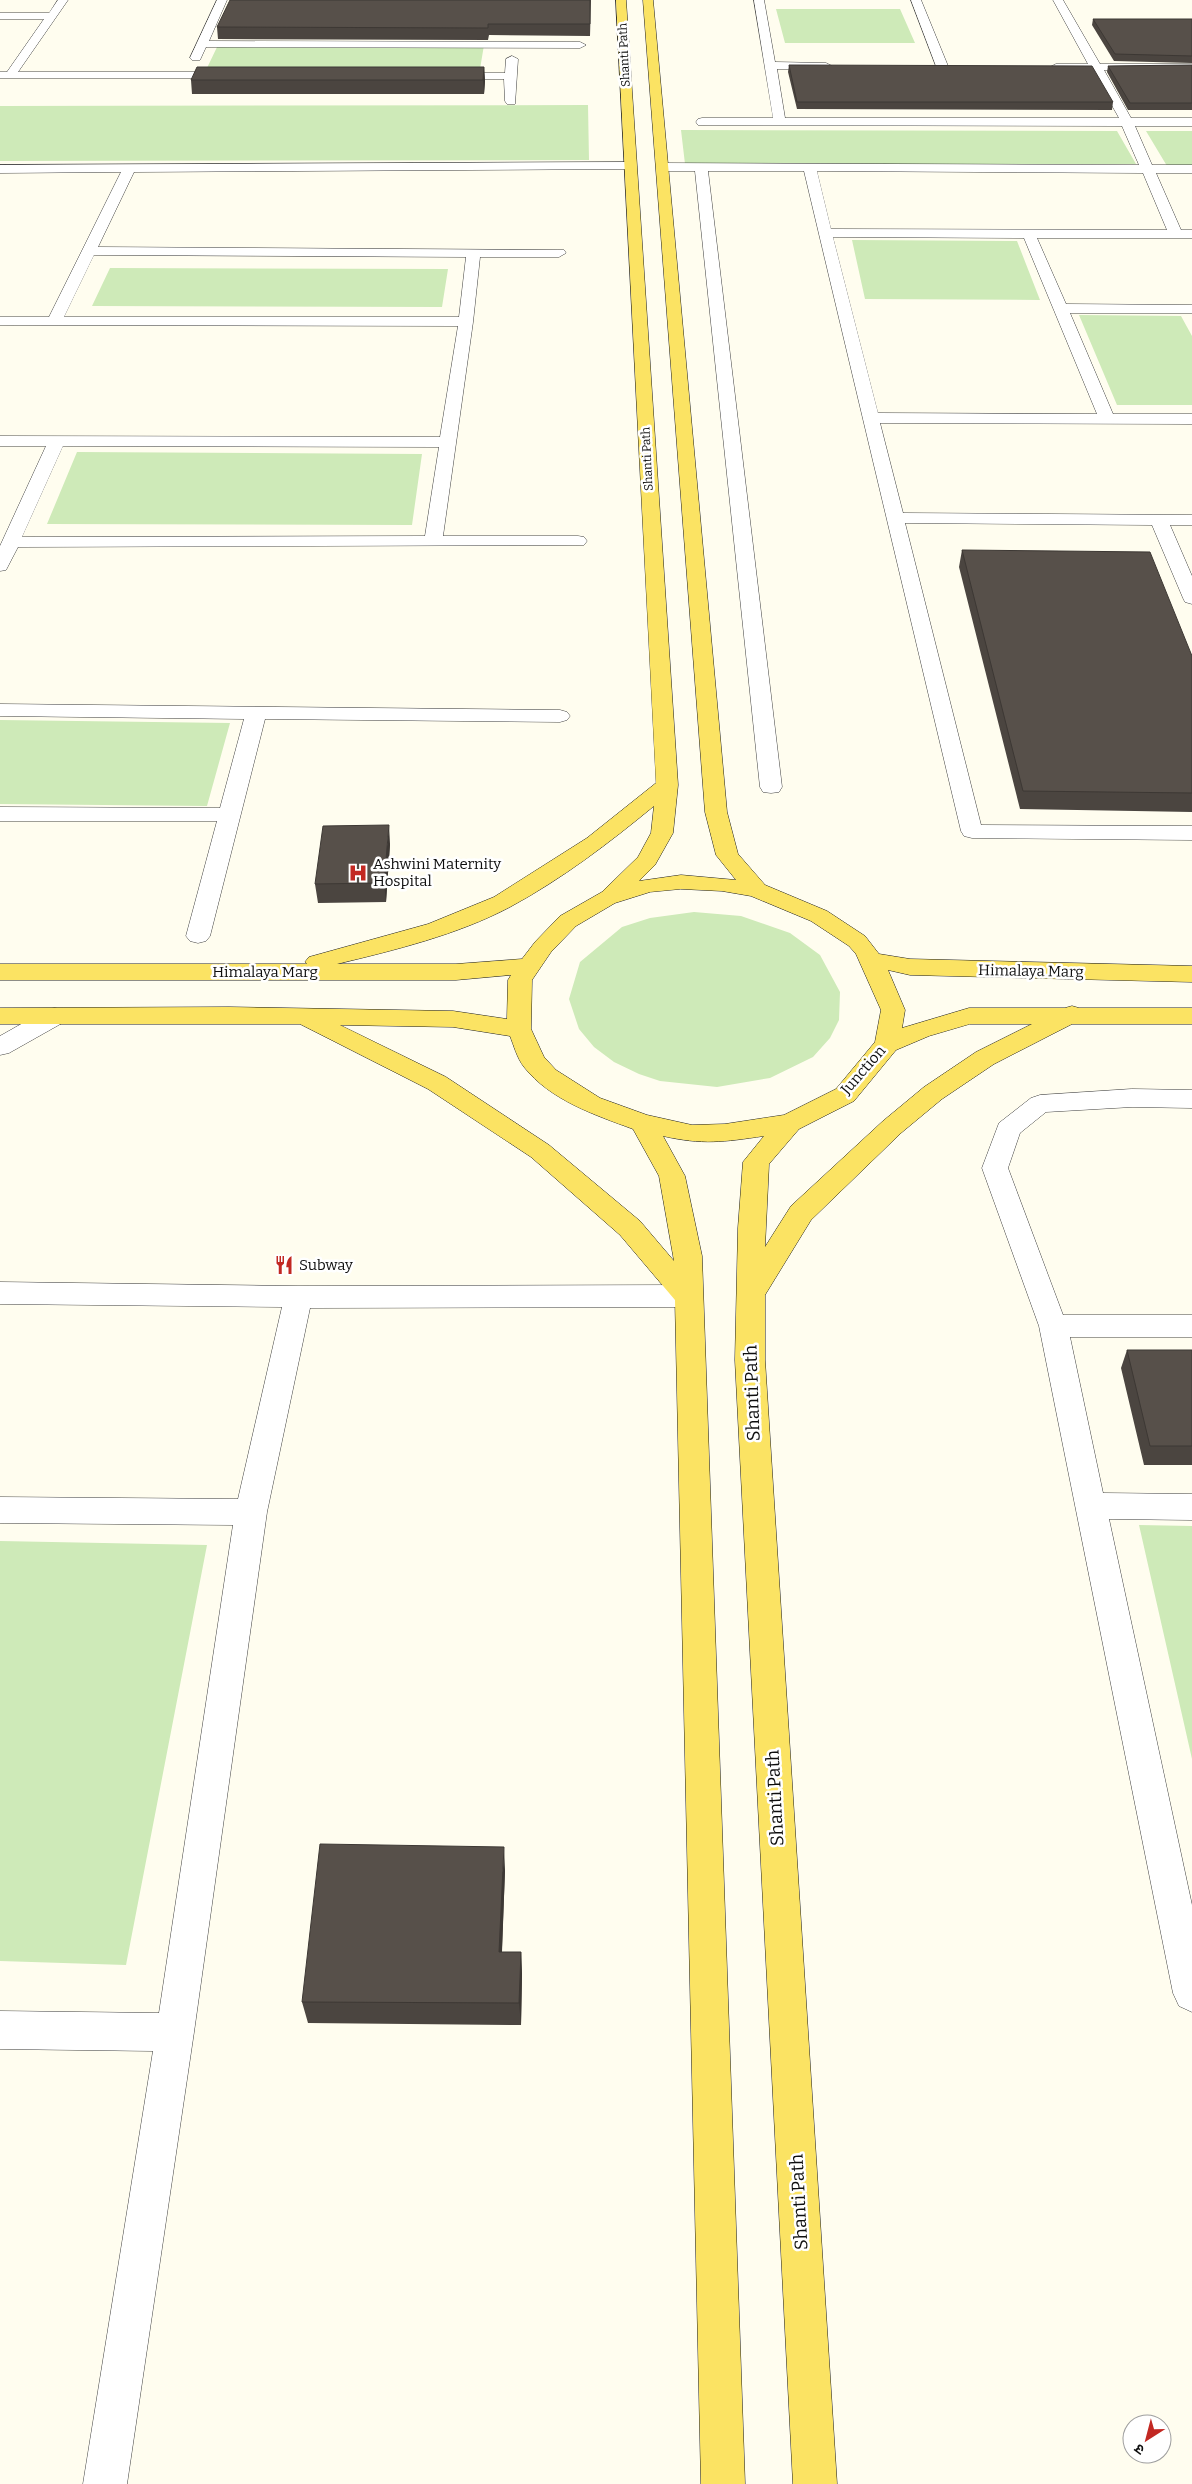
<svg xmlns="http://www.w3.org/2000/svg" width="1192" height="2484" font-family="Bitter,'Noto Sans Devanagari',serif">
  <rect width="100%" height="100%" fill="#fffdef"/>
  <path fill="#ceeab8" d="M776 9H900L915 43H785Z
    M218 45H484L480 69 207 68Z
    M588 105 589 160 0 161V106Z
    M681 130 1117 131 1136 164H685Z
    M1146 131H1192V166H1167Z
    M852 240 1017 241 1040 300 865 299Z
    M110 268 448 269 442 307 92 306Z
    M1079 315 1181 316 1192 336V405H1117Z
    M77 452 422 454 412 525 47 524Z
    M0 720 230 723 207 806 0 804Z
    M694 912 741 916 790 933 820 955 840 992 839 1020 830 1038 813 1057 770 1078 717 1087 660 1081 639 1074 614 1062 594 1047 579 1029 569 999 580 962 622 927 650 918Z
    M1139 1525 1192 1526V1759Z
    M0 1541 207 1545 126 1965 0 1961Z"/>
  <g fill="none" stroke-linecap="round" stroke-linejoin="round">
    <g stroke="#414141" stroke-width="1">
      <path id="minor" d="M58 0H68L18 72H231L237 75 231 78H0V72H7L44 19H0V13H49Z
        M217 0H227L209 41 580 42 586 45 580 48 206 47 200 60H192L190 58Z
        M754 0H764L775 62 826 63 832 66 826 69H777L785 118H1119L1092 70H1056L1050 67 1056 64H1088L1053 0H1063L1100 64H1192V70H1104L1131 118H1192V126H1135L1152 165H1192V173H1156L1181 230H1192V238H1037L1066 304 1192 305V313H1070L1113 414H1192V424L880 423 903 513 1192 515V525H1170L1192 576V604L1185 602 1183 598 1152 525 905 523 981 825 1192 826V840L972 838 964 836 961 831 804 171H708L782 787 779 792 771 793 763 792 760 787 695 171H662L656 167 662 163 1139 165 1122 126 698 125 696 122 698 119 702 118H773ZM817 171 1143 173 1167 230 831 229ZM833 237 1024 238 1097 414 878 413Z
        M911 0H921L948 66 946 68 942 69 936 66Z
        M512 56 518 59 515 104H507L505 101 504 79H449L443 76 449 73H505L506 59Z
        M630 162 636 166 635 169 134 172 98 247 564 250 566 253 559 257H480L473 322 443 536H578L584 537 587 541 584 545 18 547 6 570 0 571V546L46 446H0V436L440 437 458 326 0 325V317H49L121 172 0 173V165ZM94 255 466 257 459 317H64ZM63 446 439 447 425 536 22 537Z
        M0 704 560 710 567 712 570 716 567 720 560 722 265 719 210 936 206 941 198 943 190 941 186 936 217 821H0V807L220 808 244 719 0 716Z
        M55 1008 64 1010 67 1016 64 1022 9 1053 0 1055V1036L46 1010Z
        M1132 1089 1192 1090V1108L1132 1107 1046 1112 1020 1133 1008 1168 1063 1315H1192V1337H1070L1103 1493 1192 1494V1520L1109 1519 1192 1905V2012L1179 2006 1173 1993 1039 1326 982 1168 999 1123 1031 1098 1040 1095Z
        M0 1282 298 1286 688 1285 698 1289 702 1296 698 1303 688 1307 310 1308 267 1512 194 2032 127 2484H83L153 2051 0 2049V2011L159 2013 233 1525 0 1523V1497L238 1499 282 1307 0 1304Z"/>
    </g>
    <g stroke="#1f1f1f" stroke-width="1">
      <path id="major" d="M616 0H626L678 785 673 833 655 865 639 881 681 875 736 880 716 855 705 812 643 0H653L727 812 738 854 765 885 827 911 865 936 879 954 910 959 1192 966V982L910 975 888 970 905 1010 902 1028 969 1008H1065L1072 1006 1079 1008H1192V1024H1072L994 1064 942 1099 901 1133 811 1220 765 1295V1360L837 2484H793L735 1360 738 1228 743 1162 764 1136C724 1142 702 1145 663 1136L685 1176 702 1256 745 2484H701L675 1300 620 1235 531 1157 428 1089 300 1024H0V1008L229 1007 453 1011 507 1019 508 980 511 975 456 980H0V964H307L305 962 309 957 428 924 494 897 587 838 656 783ZM654 806 651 833 638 857 602 892 560 916 535 942 522 959 456 964H337C395 950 457 935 510 907 562 879 609 843 654 806ZM681 889 722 891 751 896 811 921 849 946 856 954 881 1010 875 1042 836 1089 784 1115 725 1124 692 1125 647 1115 600 1098 556 1070 544 1057 531 1029 532 980 551 952 576 926 615 903 650 892ZM970 1024H1032L976 1052 924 1087 883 1121 791 1206 765 1247 769 1164 799 1129 854 1101 896 1050 929 1036ZM340 1025 453 1027 510 1036C514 1046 517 1058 524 1067 550 1100 595 1115 633 1129L659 1176 674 1261 640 1221 549 1145 446 1077Z"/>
    </g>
    <use href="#minor" fill="#fff" fill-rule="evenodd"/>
    <use href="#major" fill="#fbe363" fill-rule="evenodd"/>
  </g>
  <path fill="#4b4540" d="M591 0 590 36 489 35 488 40 218 39 217 27Z
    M1093 19H1192V63L1114 61 1092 25Z
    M789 65 1113 102 1112 110 797 109 788 72Z
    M1192 65V110H1128L1107 72 1108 66Z
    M484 67 485 81 484 94H192L191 80Z
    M962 550 1192 656V812L1020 809 959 567Z
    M390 844 386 902 318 903 315 884Z
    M1127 1350H1192V1465H1144L1121 1368Z
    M505 1870 502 1952H521L522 1974 521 2025 308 2023 302 2002Z"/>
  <path fill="#3d3834" d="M484 67 485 81 484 94 483 80Z
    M389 825 390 844 386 902 384 883Z
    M504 1847 505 1870 501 1973 499 1952Z
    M521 1952 522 1974 521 2025 519 2003Z"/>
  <path fill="#57504a" stroke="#3d3834" d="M230 0H590V24H488V28L217 27Z
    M1093 19H1192V56L1115 54Z
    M789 65 1092 66 1113 102H797Z
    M1192 65V103H1130L1108 66Z
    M197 67H484L483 80H191Z
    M962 550 1150 552 1192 656V793L1023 791Z
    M389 825 384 883 315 884 323 826Z
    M1127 1350H1192V1446H1150Z
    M320 1844 504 1847 499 1952H521L519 2003 302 2002Z"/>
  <defs>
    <g id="hospital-bare" transform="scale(1.5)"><path d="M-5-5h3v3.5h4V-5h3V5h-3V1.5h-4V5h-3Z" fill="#c22822" stroke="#fff" stroke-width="2.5" paint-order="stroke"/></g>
    <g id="restaurant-bare" transform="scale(1.5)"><path d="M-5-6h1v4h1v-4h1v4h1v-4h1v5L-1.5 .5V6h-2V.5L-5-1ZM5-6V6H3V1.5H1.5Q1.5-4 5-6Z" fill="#c22822" stroke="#fff" stroke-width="2.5" paint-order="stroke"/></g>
  </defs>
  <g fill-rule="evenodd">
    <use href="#hospital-bare" x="358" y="873"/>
    <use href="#restaurant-bare" x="284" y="1265"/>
  </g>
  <g text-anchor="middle" stroke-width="5" stroke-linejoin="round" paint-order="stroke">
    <g font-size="12" fill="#0e0e0e" stroke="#fff">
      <text transform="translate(624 55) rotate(-93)" y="4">Shanti Path</text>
      <text transform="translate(647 459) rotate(-93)" y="4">Shanti Path</text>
    </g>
    <g font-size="15" fill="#0e0e0e" stroke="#fff" text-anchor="start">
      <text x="373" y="869">Ashwini Maternity<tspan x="373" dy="17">Hospital</tspan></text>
      <text x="299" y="1270">Subway</text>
    </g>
    <g font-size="15" fill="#0e0e0e" stroke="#fff">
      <text transform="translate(1031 971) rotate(1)" y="5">Himalaya Marg</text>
      <text x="265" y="977">Himalaya Marg</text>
      <text transform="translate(863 1070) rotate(-49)" y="5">Junction</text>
    </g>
    <g font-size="18" fill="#0e0e0e" stroke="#fff">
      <text transform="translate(752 1393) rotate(-92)" y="6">Shanti Path</text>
      <text transform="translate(775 1798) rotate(-93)" y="6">Shanti Path</text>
      <text transform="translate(799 2202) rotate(-93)" y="6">Shanti Path</text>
    </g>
  </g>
  <g transform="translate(1147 2439) rotate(216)"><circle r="24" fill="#ffffff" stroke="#9f9f9f"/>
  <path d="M0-4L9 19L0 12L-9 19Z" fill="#c22822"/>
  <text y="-8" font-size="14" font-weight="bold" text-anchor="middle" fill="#0e0e0e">उ</text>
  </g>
</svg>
